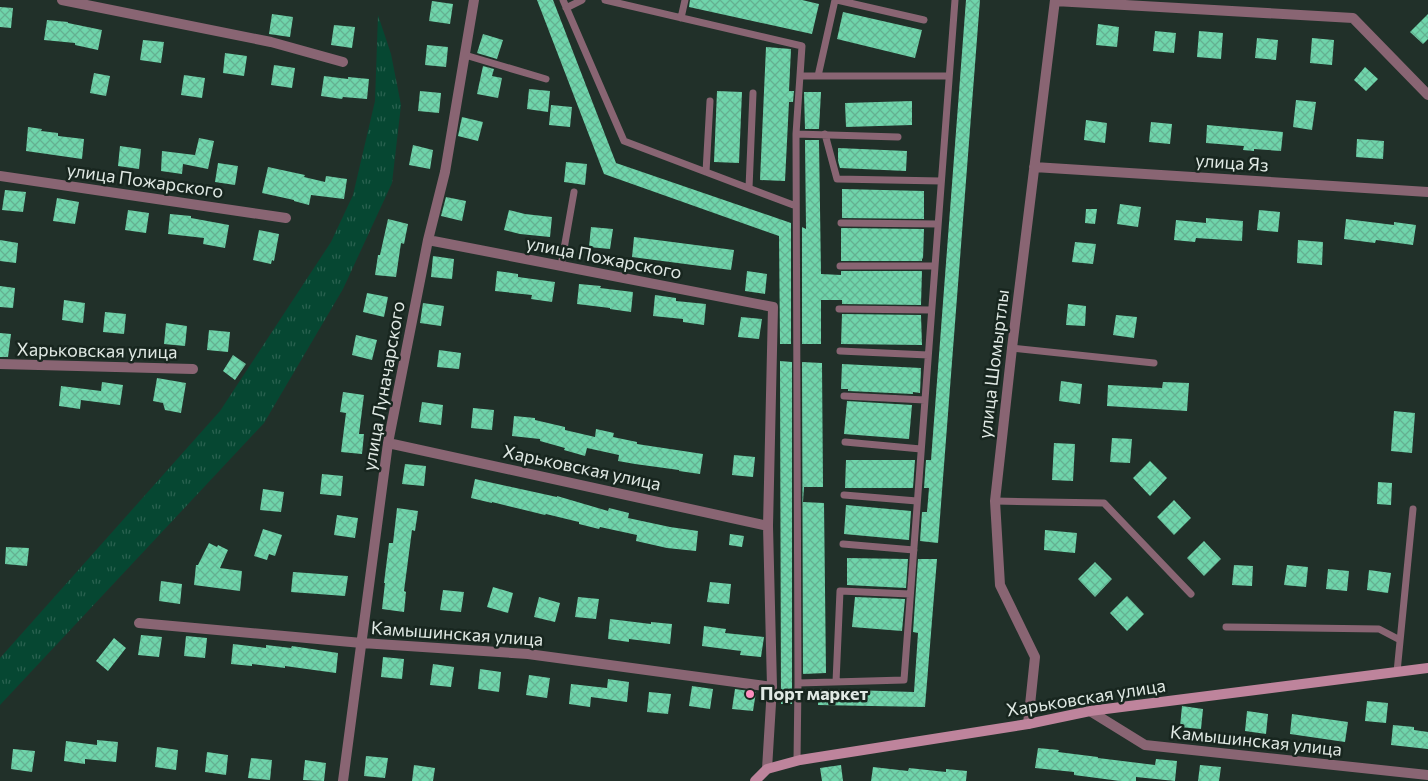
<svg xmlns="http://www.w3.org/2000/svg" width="1428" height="781" font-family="Commissioner,sans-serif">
  <defs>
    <pattern id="grass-tufts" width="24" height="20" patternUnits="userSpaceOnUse" patternTransform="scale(1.25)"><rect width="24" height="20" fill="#064732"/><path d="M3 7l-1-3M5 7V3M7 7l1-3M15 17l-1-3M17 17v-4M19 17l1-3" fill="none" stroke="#2a6250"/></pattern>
    <pattern id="building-cross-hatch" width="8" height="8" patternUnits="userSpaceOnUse" patternTransform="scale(1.25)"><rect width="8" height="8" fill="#6fd5ab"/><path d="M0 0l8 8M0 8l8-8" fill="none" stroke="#64b191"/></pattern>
  </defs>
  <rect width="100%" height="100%" fill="#213029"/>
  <path fill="url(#grass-tufts)" d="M378 15 391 54 401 105 392 183 343 289 264 423 0 705V658L220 411 331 242 353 195 375 101Z"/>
  <path fill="url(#building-cross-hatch)" d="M537 0H553L616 163 791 223V344H780L779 236 604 174Z
    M690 0H802L819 4 812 34 689 7Z
    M966 0H980L938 543 920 541 922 512H927L929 488H924L926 460H931Z
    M432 1 453 4 450 24 429 21Z
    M0 7 13 8 11 28 0 27Z
    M843 12 922 30 915 58 837 39Z
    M272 14 293 17 290 37 269 34Z
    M1428 14V39L1423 44 1410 32Z
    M47 20 68 22V23L102 30 98 50 75 45V43L44 40Z
    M1098 24 1119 27 1117 47 1096 45Z
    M334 25 355 27 352 48 331 45Z
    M1155 31 1176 33 1174 53 1153 51Z
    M1199 31 1223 33 1221 59 1197 57Z
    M483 34 503 40 497 59 477 53Z
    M1257 38 1278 40 1276 60 1255 58Z
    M1312 38 1334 40 1332 65 1310 63Z
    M143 40 164 42 161 63 140 60Z
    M427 45 448 47 446 67 425 65Z
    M766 47 791 49 789 91H794L793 102H789L785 181 760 180Z
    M225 53 247 56 244 76 223 73Z
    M274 65 295 68 292 88 271 85Z
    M483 66 494 69 492 76 502 78 498 98 477 94Z
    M1365 67 1378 79 1366 91 1354 80Z
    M94 73 110 76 106 96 90 93Z
    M184 75 205 78 202 98 181 95Z
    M324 76 348 79V77L369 79 367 99 343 97 342 99 321 96Z
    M529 89 550 91 548 112 527 109Z
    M420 91 441 93 439 113 418 111Z
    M717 91 742 92 739 163 714 162Z
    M804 92H821L819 129H805Z
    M1296 100 1316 102 1312 130 1293 127Z
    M912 101V125L846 127 845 103Z
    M551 105 572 107 570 127 549 125Z
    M462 117 483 122 478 141 458 136Z
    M1086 120 1107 123 1105 143 1084 140Z
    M1151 122 1172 124 1170 144 1149 142Z
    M1207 125 1283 132 1281 151 1254 149V151L1243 150 1244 146 1206 143Z
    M28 127 42 129 41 131 58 133V136L84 139 82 159 26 151Z
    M199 138 214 141 208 169 183 164 182 174 161 171 162 151 195 155Z
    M1357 139 1384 141 1383 159 1356 157Z
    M805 140H819L821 274 841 275V271H922L921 305 842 304V300H821V344H802V227L806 229Z
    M413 145 433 150 430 169 409 165Z
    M120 146 141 149 139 169 118 166Z
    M838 148 907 151 906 171 840 168 838 161Z
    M566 162 587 164 585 185 564 182Z
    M218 163 238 166 235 185 215 182Z
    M268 167 305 175 304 177 325 182 326 176 347 179 344 199 311 195 309 205 294 201V200L262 193Z
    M842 189 924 191V219L842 218Z
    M5 190 26 192 23 212 2 210Z
    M446 197 466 201 462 221 441 216Z
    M57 198 79 202 75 224 53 221Z
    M1120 204 1141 207 1138 227 1117 224Z
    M1086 209H1097L1095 224 1085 223Z
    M128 210 149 213 146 233 125 230Z
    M509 210 525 214 552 217 550 237 520 234 504 230Z
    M1259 210 1280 212 1278 232 1257 230Z
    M170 214 191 216V218L229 225 225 248 203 244 204 238 168 234Z
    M1206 218 1243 221 1242 241 1196 238 1195 242 1174 240 1176 220 1206 223Z
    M388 219 408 224 404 244 401 243 396 277 375 275 378 255H380Z
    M1346 219 1394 225V222L1416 225 1413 245 1376 240 1375 243 1344 239Z
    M591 227 613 229 610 249 589 247Z
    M841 228 924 229 923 259 922 258V261H841Z
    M259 230 279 234 274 261 272 260 271 264 253 260Z
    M634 237 734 250 731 270 632 257Z
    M0 240 18 243 16 263 0 261Z
    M1298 240 1323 242 1322 265 1297 263Z
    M1075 242 1096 244 1093 264 1072 262Z
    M433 256 454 259 452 279 431 277Z
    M497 271 518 274V277L555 282 552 302 531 299 532 295 495 291Z
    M747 271 767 274 765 294 745 291Z
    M579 284 601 286 600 288 633 292 631 312 610 309V308L577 304Z
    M0 286 15 288 13 308 0 307Z
    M367 293 388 297 384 317 363 312Z
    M655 295 676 298V301L706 304 704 325 683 322V319L653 316Z
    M64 300 85 303 83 323 62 320Z
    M423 303 444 306 441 326 420 323Z
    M1068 304 1086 306 1085 326 1066 325Z
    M105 312 126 314 124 334 103 332Z
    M842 314 921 315 922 345 841 344Z
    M1116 315 1137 317 1134 338 1113 335Z
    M741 317 762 319 759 339 738 337Z
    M166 323 187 326 185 346 164 344Z
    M209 330 230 332 228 352 207 350Z
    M0 333 11 334 8 357H0Z
    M356 335 377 340 372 360 352 355Z
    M439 350 461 353 459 369 437 367Z
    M233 355 246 364 235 380 223 371Z
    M780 361 792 362V704H781Z
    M802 362 822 363 823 487H804L803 502 824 503 826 673 803 674Z
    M842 364 921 368 920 393 913 392V394L848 391V389H841Z
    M157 378 186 383 181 413 165 410 163 403 153 401Z
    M1061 381 1082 384 1080 404 1059 401Z
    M102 382 123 385 120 405 81 400 80 409 59 406 61 386 101 391Z
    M1163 382 1189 383 1187 411 1107 406 1108 385 1162 388Z
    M343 392 364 395 359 434H364L362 454 341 452 346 413 340 412Z
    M847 401 912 405 909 439 844 434Z
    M422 402 443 405 441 425 419 422Z
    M473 408 494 410 492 430 471 428Z
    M1394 411 1415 413 1412 453 1391 451Z
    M514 416 535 418V420L565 427V430L595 437 596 429 614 433 613 437 637 442V444L703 454 700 474 679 471V470L635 464 618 461 619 455 587 448 585 456 564 450 565 448 540 441V439L512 436Z
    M1112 438 1132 439 1130 463 1110 462Z
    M1054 443 1075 444 1073 481 1052 480Z
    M734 455 755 457 753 477 732 475Z
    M846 460H915L913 488H845Z
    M1150 461 1167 478 1150 496 1133 478Z
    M405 464 426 466 424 486 402 484Z
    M322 474 343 476 341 496 320 494Z
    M475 479 557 497V496L608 511 609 508 629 513 628 518 670 527 698 531 696 551 667 548 636 541 637 535 600 527 599 529 579 524V522L546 514 545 515 492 502V503L471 498Z
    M1378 482 1392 483 1391 505 1377 504Z
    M263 489 284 492 281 512 260 510Z
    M1174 500 1191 518 1174 535 1157 517Z
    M846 505 911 511 909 540 844 534Z
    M397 508 418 511 415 531 412 530 404 591 406 592 404 612 382 609 385 583H384L389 543H393Z
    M337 515 358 518 355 538 334 535Z
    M263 529 282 535 275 556 269 554 267 560 254 556Z
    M1045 530 1077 533 1075 553 1044 550Z
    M730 534 744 536 742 547 729 545Z
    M1204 541 1221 559 1204 576 1187 558Z
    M209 543 217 547 218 545 228 550 220 568 242 571 240 591 194 585 196 565H198Z
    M6 547 29 548 27 566 5 564Z
    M847 558 908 559 906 588 847 585Z
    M918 559H937L925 707 818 705 819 689 914 692 918 633 913 632Z
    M1095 562 1112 579 1095 597 1078 579Z
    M1234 565 1253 566 1252 586 1232 585Z
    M1287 565 1308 567 1306 587 1284 585Z
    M1328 569 1349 571 1347 591 1326 589Z
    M1369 570 1391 573 1388 593 1367 590Z
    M293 572 348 576 345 596 291 592Z
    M161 581 182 584 180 604 159 601Z
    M710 582 731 584 729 604 707 602Z
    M493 587 513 593 508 613 487 607Z
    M443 590 464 592 461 612 440 610Z
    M1127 596 1144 614 1127 631 1110 613Z
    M539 597 560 603 555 622 534 617Z
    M578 597 599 599 596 619 575 617Z
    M855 597 905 599 902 631 852 627Z
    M610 619 651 624V622L672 624 670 644 629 639V642L608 639Z
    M704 626 726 629 725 633 764 637 761 657 740 655 741 651 702 646Z
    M141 635 162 637 159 657 138 655Z
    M186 636 207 638 205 658 184 656Z
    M114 638 126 648 108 671 96 661Z
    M233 644 266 648V645L291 648 292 646 338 653 336 673 285 666V668L252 664V666L231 664Z
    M383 657 404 659 402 679 381 677Z
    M433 664 454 667 451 687 430 685Z
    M480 669 501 672 499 692 478 689Z
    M529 675 550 678 547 698 526 695Z
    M608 679 629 682 627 702 591 697 590 707 569 704 571 684 607 688Z
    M692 686 713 689 710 709 689 706Z
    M735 689 756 692 753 711 732 709Z
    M649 692 671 694 668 714 647 712Z
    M1367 701 1388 703 1386 723 1365 721Z
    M1182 706 1203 709 1201 729 1180 727Z
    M1247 711 1268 714 1266 734 1245 731Z
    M1292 714 1348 722 1345 742 1290 734Z
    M1393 725 1414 727V730L1428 732V749L1391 745Z
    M97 740 118 742 116 762 85 759V764L64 761 66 741 97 745Z
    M157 747 178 750 176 770 155 767Z
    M1038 748 1059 750 1058 752 1098 757V758L1155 765 1156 759 1177 761 1175 781 1136 777V781H1120L1074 775V772L1035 768Z
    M13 749 35 751 32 772 11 769Z
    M207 752 228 755 226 775 205 772Z
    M366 756 388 758 385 778 364 776Z
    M251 758 272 760 270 780 248 778Z
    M305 760 326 763 324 781 303 780Z
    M414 765 435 768 433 781H412Z
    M841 765 843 781H822L820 768Z
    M1200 765 1221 767 1219 781H1198Z
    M873 767 908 771 909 768 946 772V769L967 771 966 781H871Z"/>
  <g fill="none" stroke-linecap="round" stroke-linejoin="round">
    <path stroke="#896573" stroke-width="7" d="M563 0 624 141 796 206
      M605 0 802 46 796 134 798 683 797 761
      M837 0 924 20
      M566 8 582 0
      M681 18 685 0
      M465 55 546 79
      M800 76H949
      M818 76 835 0
      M796 134 898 137
      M825 134 837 179 941 181
      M706 172 710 101
      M749 188 753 93
      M841 223 938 224
      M561 266 574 192
      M840 266H935
      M839 309 931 310
      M1012 348 1154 363
      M840 351 928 355
      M844 396 925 400
      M845 442 921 449
      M844 495 917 501
      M995 501 1104 503 1191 594
      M843 544 914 550
      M1226 627 1379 629 1400 640
      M1397 672 1413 509
      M836 682 840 591 910 594
      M798 683 904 680 955 0"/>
    <path stroke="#896573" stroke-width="10" d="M62 0 271 42 343 62
      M1055 1 1353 18 1428 95
      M1034 167 1428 192
      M0 176 286 218
      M428 240 773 307 768 526 772 687 767 769
      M0 364 193 369
      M388 443 768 526
      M139 623 362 643 528 654 772 687
      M1090 711 1145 745 1428 775
      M1028 724 1035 657 1000 585 995 501 1012 348 1055 0
      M343 781 388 443 428 240 445 172 474 0"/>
    <path stroke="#be849c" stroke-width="10" d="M755 781 767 769 800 760 1028 724 1090 711 1428 668"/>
  </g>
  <circle fill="#fd8ebf" stroke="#18261f" stroke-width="2" cx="750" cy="694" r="5"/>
  <g text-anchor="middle" stroke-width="5" stroke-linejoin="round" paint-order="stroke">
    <g font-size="18" fill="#e0e9e4" stroke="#18261f">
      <text transform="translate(1232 163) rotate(4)" y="6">улица Яз</text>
      <text transform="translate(145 181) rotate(8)" y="6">улица Пожарского</text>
      <text transform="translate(604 258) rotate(11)" y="6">улица Пожарского</text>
      <text transform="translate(97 351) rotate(1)" y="6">Харьковская улица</text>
      <text transform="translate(994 364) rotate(-83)" y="6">улица Шомыртлы</text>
      <text transform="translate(384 386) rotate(-80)" y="6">улица Луначарского</text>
      <text transform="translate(582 468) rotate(12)" y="6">Харьковская улица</text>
      <text transform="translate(457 634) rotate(4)" y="6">Камышинская улица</text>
      <text transform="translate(1086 698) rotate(-9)" y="6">Харьковская улица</text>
      <text transform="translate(1256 741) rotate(6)" y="6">Камышинская улица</text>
    </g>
    <g font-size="18" font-weight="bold" fill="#e0e9e4" stroke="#18261f" text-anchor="start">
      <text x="760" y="700">Порт маркет</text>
    </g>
  </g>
</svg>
